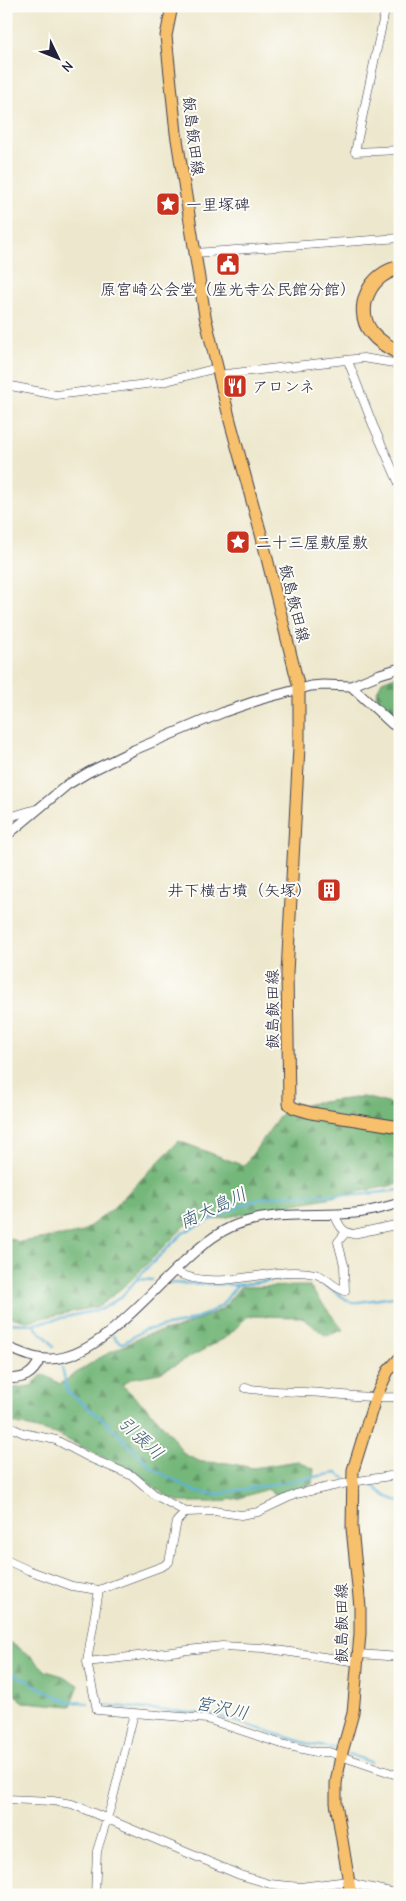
<svg xmlns="http://www.w3.org/2000/svg" width="406" height="1901" font-family="'Comic Neue','Klee One',sans-serif">
  <defs>
    <pattern id="forest-firs" width="22" height="20" patternUnits="userSpaceOnUse" patternTransform="scale(1.25)"><rect width="22" height="20" fill="#75b77a"/><path d="M5 1l3.5 6h-7zM16 11l3.5 6h-7z" fill="#609465"/></pattern>
  </defs>
  <rect width="100%" height="100%" fill="#fdfcf7"/>
  <filter id="ink" filterUnits="userSpaceOnUse"><feTurbulence type="fractalNoise" baseFrequency=".02" numOctaves="2"/><feDisplacementMap in="SourceGraphic" scale="10" xChannelSelector="R" yChannelSelector="G"/><feConvolveMatrix kernelMatrix="1 2 1 2 8 2 1 2 1" color-interpolation-filters="sRGB"/></filter>
  <filter id="wash" filterUnits="userSpaceOnUse"><feTurbulence type="fractalNoise" baseFrequency=".0096" numOctaves="4" result="noise"/><feDisplacementMap in="SourceGraphic" scale="20" xChannelSelector="R" yChannelSelector="G"/><feGaussianBlur stdDeviation="1.12" result="paint"/><feColorMatrix in="noise" values="0 0 0 0 0 0 0 0 0 0 0 0 0 0 0 0 0 1.4 0 .05"/><feComposite in="paint" operator="in"/></filter>
  <g filter="url(#wash)">
    <rect width="100%" height="100%" fill="#ede8cd"/>
    <path fill="url(#forest-firs)" stroke="#4c6c5a" d="M400 674V716C389 714 382 703 376 694L382 681Z
      M322 878 328 881 340 896 338 900 329 899C326 893 321 890 322 883L320 881Z
      M363 1097 400 1106V1184L186 1225 130 1281 100 1306 27 1321 6 1316V1237L19 1242 81 1233 111 1210 179 1141 244 1166 284 1110 314 1103Z
      M309 1286 343 1330 326 1336 302 1317 248 1316 227 1337 160 1373 132 1378 122 1385 149 1410 168 1431 184 1454 201 1462 228 1463 253 1468 298 1461 314 1469 312 1484 277 1495 267 1489 240 1498 214 1502H182L168 1497 135 1473 56 1434 6 1421V1389L31 1386 43 1374 60 1384 97 1359 145 1335 181 1327 222 1309 240 1287Z
      M6 1640 31 1656 46 1671 63 1676 79 1685 71 1706 24 1702 6 1688Z"/>
    <g fill="none" stroke-linecap="round" stroke-linejoin="round">
      <path stroke="#5bb1d7" stroke-width="2.5" d="M137 1279 152 1280
        M170 1283 237 1285 307 1276 321 1283 352 1303 400 1296
        M6 1323 34 1324 102 1309 121 1297 145 1270 184 1232 231 1210 263 1198 286 1195H358L400 1190
        M34 1324C37 1334 49 1335 53 1347
        M113 1336 118 1341 123 1343 144 1330 184 1323 206 1314 221 1306 237 1285
        M62 1367 67 1391 106 1422 152 1468 196 1492 217 1494 337 1473 344 1478
        M360 1485 369 1483 387 1497 400 1502
        M6 1670 64 1700 88 1704
        M102 1705 215 1715 312 1745 335 1748
        M349 1754 370 1762"/>
    </g>
  </g>
  <g filter="url(#ink)">
    <g fill="none" stroke-linecap="round" stroke-linejoin="round">
      <g stroke="#404051" stroke-width="9">
        <path id="minor" d="M386 6 355 152 400 150
          M195 253 400 238
          M348 361 373 425 400 486
          M218 375 363 358 400 364
          M6 385 56 395 163 382 217 368
          M6 818 36 809
          M334 1214C339 1224 341 1232 353 1234L400 1224
          M174 1271C218 1295 270 1264 315 1274 326 1276 333 1288 345 1291L344 1265 338 1242 346 1232
          M245 1388C265 1392 283 1391 303 1392 336 1393 367 1399 400 1397
          M6 1425 23 1433 56 1440 90 1458 133 1476 155 1495 186 1512
          M6 1560 28 1570 72 1586 99 1590
          M359 1654 400 1657
          M87 1662 222 1646 263 1648 358 1662
          M134 1713 207 1719 285 1745 316 1752H329L400 1776
          M6 1799 53 1801 72 1804 240 1875 270 1884 300 1887 348 1881 358 1885 400 1894
          M95 1895 97 1851 112 1802 134 1713 97 1710 87 1662 99 1590 163 1566 169 1562 177 1521 186 1512 214 1511 241 1515 258 1512 296 1494 352 1482 390 1476"/>
      </g>
      <g stroke="#404051" stroke-width="11">
        <path id="tertiary" d="M351 686 392 724 400 727
          M6 836 67 785 89 772 134 750 224 712 262 699 311 686 323 685 351 686 380 674 400 668
          M6 1347C20 1352 35 1360 50 1359 112 1359 173 1253 231 1227 270 1210 314 1217 355 1213 370 1212 385 1207 400 1203
          M6 1378C23 1380 33 1375 40 1359"/>
      </g>
      <g stroke="#404051" stroke-width="13">
        <path id="primary" d="M172 6 166 36 176 133 205 316 230 421 261 534 299 688V747L287 973 289 1104 294 1108 311 1113 400 1127
          M351 1895 336 1803V1783L341 1756 353 1713 360 1634V1607L352 1528 353 1470 375 1399 388 1371 400 1358"/>
      </g>
      <g stroke="#404051" stroke-width="16">
        <path id="motorway" d="M400 268C371 272 353 308 371 332 379 342 389 347 400 353"/>
      </g>
      <use href="#minor" stroke="#fff" stroke-width="8"/>
      <use href="#tertiary" stroke="#fff" stroke-width="9"/>
      <use href="#primary" stroke="#f7c06c" stroke-width="11"/>
      <use href="#motorway" stroke="#f7c06c" stroke-width="14"/>
    </g>
  </g>
  <defs>
    <g id="sight-square" transform="scale(1.25)"><rect x="-9" y="-9" width="18" height="18" rx="4" fill="#c8321e" stroke="#fdfcf7"/><path d="M0-6L1.8-2.2L6-1.7L2.9 1.2L3.7 5.4L0 3.3L-3.7 5.4L-2.9 1.2L-6-1.7L-1.8-2.2Z" fill="#fff"/></g>
    <g id="civic-square" transform="scale(1.25)"><rect x="-9" y="-9" width="18" height="18" rx="4" fill="#c8321e" stroke="#fdfcf7"/><path d="M-.6-6.5H3V-4.5H.6V-3L4-1V1h2V6H-6V1h2V-1L-.6-3ZM-1.2 2.5V6h2.4V2.5Z" fill="#fff"/></g>
    <g id="restaurant-square" transform="scale(1.25)"><rect x="-9" y="-9" width="18" height="18" rx="4" fill="#c8321e" stroke="#fdfcf7"/><path d="M-5-6h1v4h1v-4h1v4h1v-4h1v5L-1.5 .5V6h-2V.5L-5-1ZM5-6V6H3V1.5H1.5Q1.5-4 5-6Z" fill="#fff"/></g>
    <g id="building-square" transform="scale(1.25)"><rect x="-9" y="-9" width="18" height="18" rx="4" fill="#c8321e" stroke="#fdfcf7"/><path d="M-4-6H4V6H1V3H-1V6H-4ZM-2.5-4.3h1.7v1.8h-1.7ZM.8-4.3h1.7v1.8H.8ZM-2.5-1h1.7V.8h-1.7ZM.8-1h1.7V.8H.8Z" fill="#fff"/></g>
  </defs>
  <g fill-rule="evenodd">
    <use href="#sight-square" x="168" y="204"/>
    <use href="#civic-square" x="228" y="264"/>
    <use href="#restaurant-square" x="235" y="386"/>
    <use href="#sight-square" x="238" y="542"/>
    <use href="#building-square" x="329" y="890"/>
  </g>
  <g text-anchor="middle" stroke-width="4" stroke-linejoin="round" paint-order="stroke">
    <g font-size="16" fill="#22223b" stroke="#fdfcf7">
      <text transform="translate(194 136) rotate(83)" y="6">飯島飯田線</text>
      <text transform="translate(295 603) rotate(76)" y="6">飯島飯田線</text>
      <text transform="translate(272 1009) rotate(-90)" y="6">飯島飯田線</text>
      <text transform="translate(341 1623) rotate(-90)" y="6">飯島飯田線</text>
    </g>
    <g font-size="16" fill="#22223b" stroke="#fdfcf7" text-anchor="start">
      <text x="186" y="210">一里塚碑</text>
      <text x="228" y="295" text-anchor="middle">原宮崎公会堂（座光寺公民館分館）</text>
      <text x="252" y="392">アロンネ</text>
      <text x="256" y="548">二十三屋敷屋敷</text>
      <text x="312" y="896" text-anchor="end">井下横古墳（矢塚）</text>
    </g>
    <g font-size="18" font-style="italic" fill="#395b79" stroke="#fdfcf7">
      <text transform="translate(213 1208) rotate(-25)" y="6">南大島川</text>
      <text transform="translate(141 1438) rotate(43)" y="6">引張川</text>
      <text transform="translate(222 1708) rotate(12)" y="6">宮沢川</text>
    </g>
  </g>
  <rect width="406" height="1901" fill="none" stroke="#fdfcf7" stroke-width="25"/>
  <g transform="translate(58 58) rotate(133)" stroke="#fdfcf7" stroke-width="4" paint-order="stroke">
  <path d="M0-4L9 19L0 12L-9 19Z" fill="#22223b"/>
  <text y="-8" font-size="14" font-weight="bold" text-anchor="middle" fill="#22223b">N</text>
  </g>
</svg>
